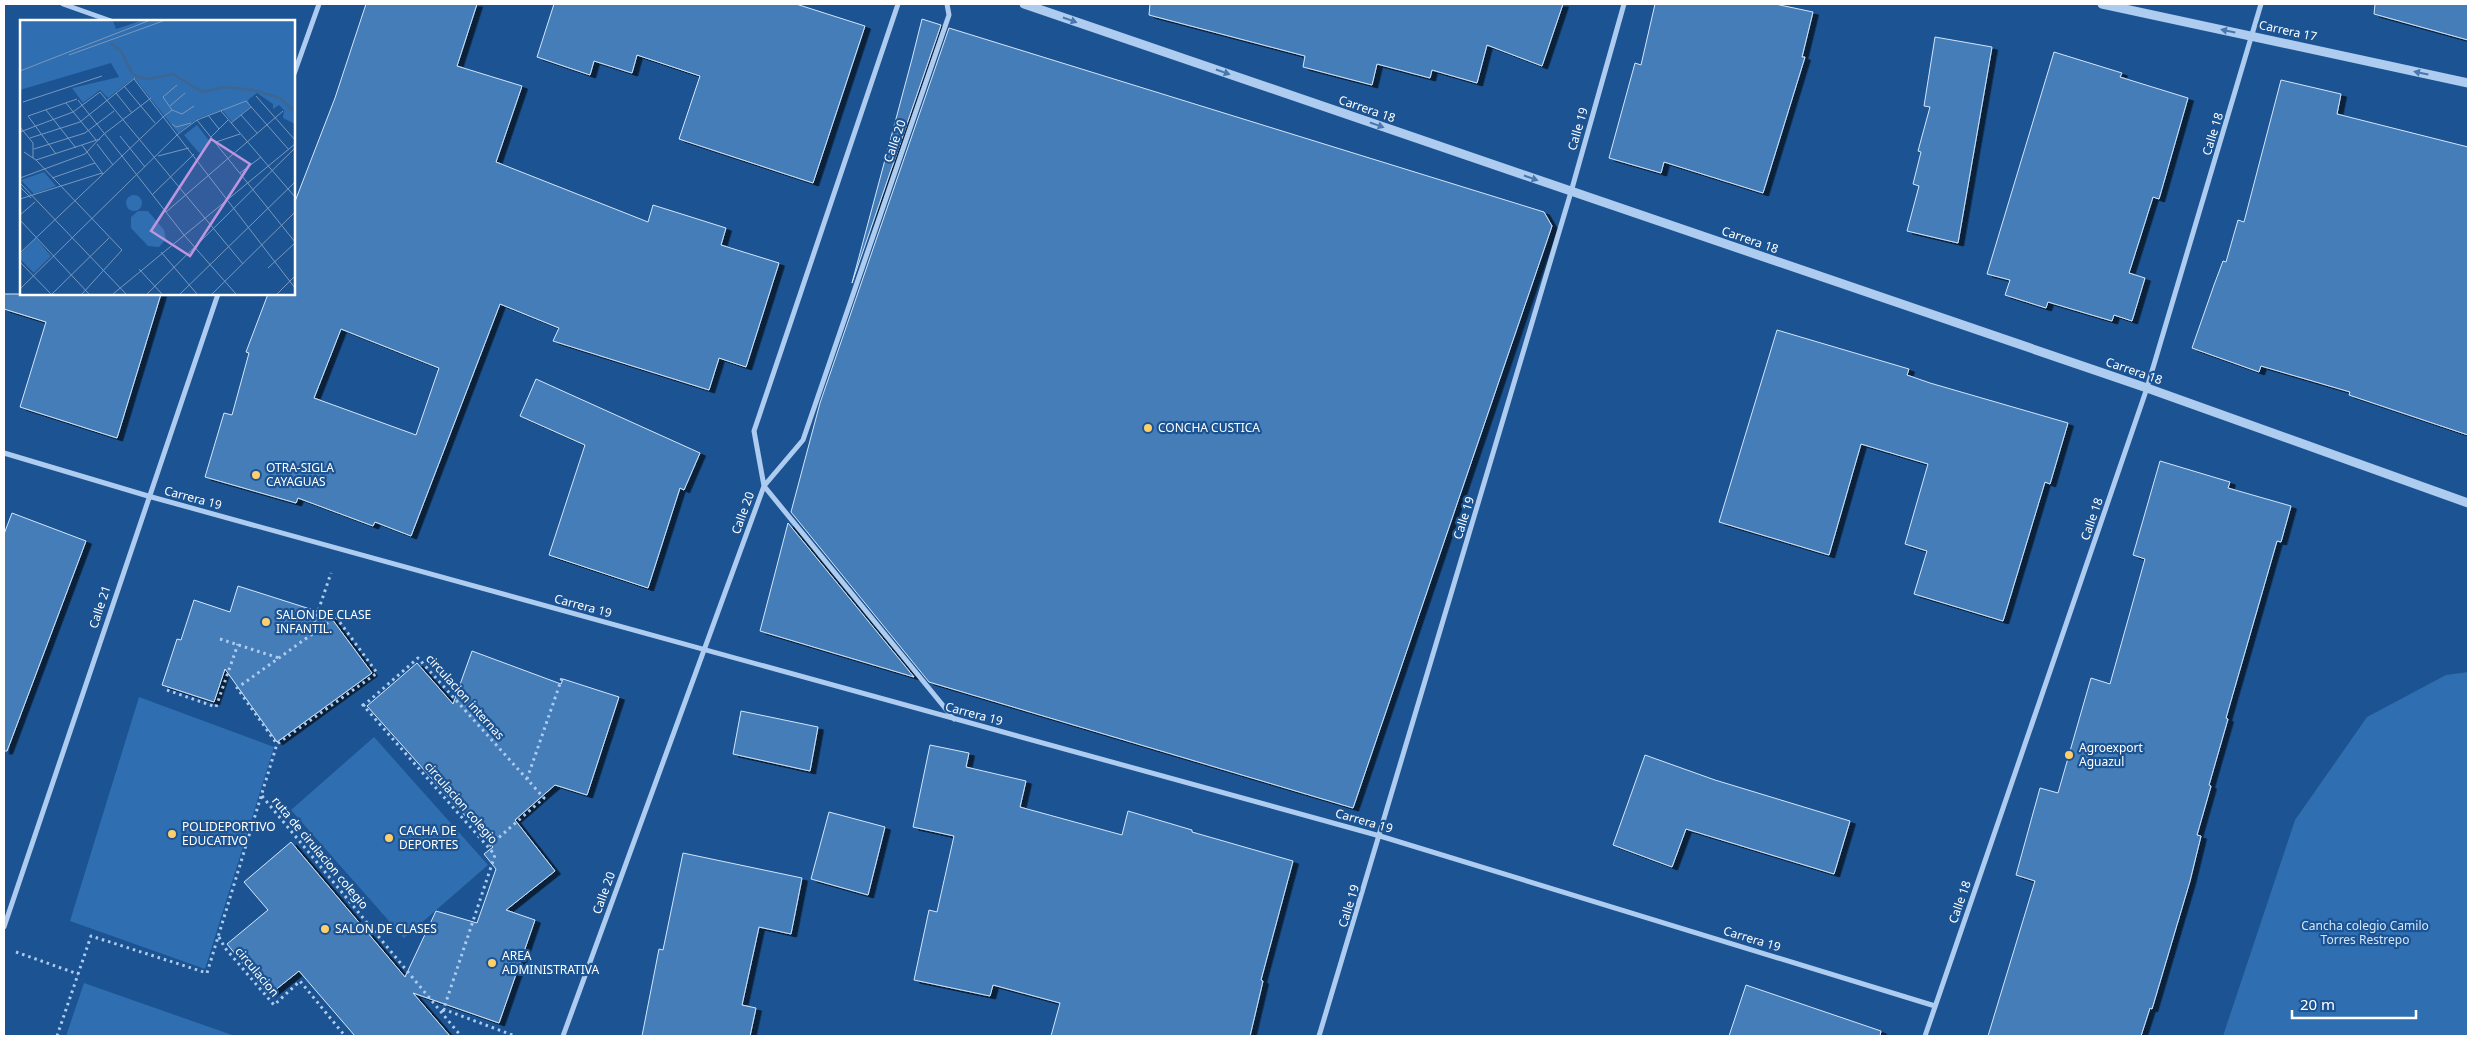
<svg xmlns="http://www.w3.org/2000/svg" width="2472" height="1040" font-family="'Noto Sans',sans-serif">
  <defs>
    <filter id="shadow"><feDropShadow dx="5.5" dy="3" stdDeviation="0" flood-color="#0009"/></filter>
  </defs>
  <rect width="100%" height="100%" fill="#1c5392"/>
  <path fill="#2f6eb0" d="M2468 672V1036H2223L2295 820 2367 717 2446 675Z
    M139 697 274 747 205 969 70 921Z
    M374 737 488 865 404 938 291 810Z
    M84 983 235 1036H66Z"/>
  <path fill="#447db9" stroke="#d3e6fa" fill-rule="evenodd" filter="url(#shadow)" d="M366 4H477L457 66 522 86 496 162 648 222 653 205 726 228 721 245 779 263 746 367 719 358 709 390 553 341 559 328 500 304 411 536 375 522 373 526 298 498 296 503 205 477 224 413 232 415 249 353 246 352 268 294H294V204L335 98ZM341 329 439 368 416 435 314 398Z
    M554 4H796L865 26 813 183 679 139 700 76 637 55 632 73 594 61 590 75 537 57Z
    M1150 4H1563L1542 66 1487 45 1477 83 1432 70 1430 78 1377 64 1372 85 1303 67 1305 56 1149 15Z
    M1655 4H1775L1813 12 1802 57H1805L1763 193 1664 162 1661 173 1609 158 1635 63 1641 65Z
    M2375 4H2468V40L2374 14Z
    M922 19 941 25 852 283 912 59Z
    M949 28 1544 212 1552 226 1353 808 929 682 791 512 820 403Z
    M1935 37 1992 47 1958 243 1907 231 1919 186 1913 184 1921 152 1918 151 1930 107 1924 106Z
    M2054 52 2122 73 2120 77 2188 98 2159 199 2153 197 2129 273 2145 278 2132 321 2114 315 2112 321 2048 302 2046 308 2005 295 2010 280 1987 274Z
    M2281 80 2341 94 2337 114 2468 147V435L2349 395 2350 392 2261 366 2259 372 2192 348 2214 285 2223 261 2226 262 2238 220 2244 222Z
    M4 294H161L117 438 20 407 46 322 4 309Z
    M1777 330 1909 369 1907 375 1930 383 2068 423 2050 484 2045 482 2003 621 1914 594 1927 551 1905 544 1928 464 1861 444 1829 555 1719 522Z
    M536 379 700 453 684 490 680 488 648 588 549 555 585 445 520 416Z
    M2160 461 2230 482 2228 488 2291 506 2281 542 2277 541 2226 718 2228 719 2209 785 2211 786 2197 835 2201 836 2190 881 2152 1009 2150 1008 2141 1036H1988L2035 881 2016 875 2040 788 2058 793 2091 678 2110 684 2145 559 2133 555Z
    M12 513 86 541 7 751H4V534Z
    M788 523 914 677 760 631Z
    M238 586 329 615 372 673 277 742 225 669 214 702 162 685 177 639 181 640 194 600 230 612Z
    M472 651 561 684 563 679 619 697 587 795 555 785 515 820 555 871 506 910 535 920 499 1023 413 993 450 1036H355L299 971 269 995 227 944 268 910 244 882 291 842 405 977 436 911 477 923 496 869 484 854 493 847 367 706 417 663 453 704Z
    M741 711 818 727 810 771 733 754Z
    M930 745 969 753 966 767 1026 781 1020 807 1122 835 1128 811 1192 830V832L1293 861 1261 980 1263 981 1250 1036H1051L1060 1003 993 985 990 996 914 980 929 910 937 912 954 836 913 827Z
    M1645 755 1715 780 1850 821 1834 874 1686 829 1672 867 1613 845Z
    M829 812 885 827 868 895 811 879Z
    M683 853 802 878 791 934 759 927 742 1005 756 1008 750 1036H642L659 949 663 950Z
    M1746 985 1881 1031 1880 1036H1729Z"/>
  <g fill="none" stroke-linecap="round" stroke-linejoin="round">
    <path stroke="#adccef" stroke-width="3" stroke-dasharray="2.5 4" stroke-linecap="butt" d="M336 617 377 673 277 744 237 688Z
      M310 635 331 573
      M220 639 279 658
      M167 690 216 707 238 644
      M362 704 495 855 442 1014
      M363 706 418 658 544 798 488 847
      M527 779 563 675
      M262 796 461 1036
      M219 937 225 948 274 1005 300 981 345 1036
      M16 952 78 974
      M443 1009 515 1036
      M57 1036 91 936 207 973 277 744"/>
    <path stroke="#adccef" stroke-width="5" d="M63 4 111 21
      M898 4 754 431 764 486 954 719
      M294 74 319 4
      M4 453 148 496 1380 836 1935 1006
      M4 927 218 294
      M563 1036 764 486 803 440 949 15 947 4
      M1319 1036 1571 192 1624 4
      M1925 1036 2147 388 2261 4"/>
    <path stroke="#adccef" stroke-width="9" d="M1024 4 2147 388 2468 503
      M2102 4 2468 83"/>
  </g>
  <defs><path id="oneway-solid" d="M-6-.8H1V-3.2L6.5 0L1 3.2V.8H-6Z" transform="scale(1.25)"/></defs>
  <g fill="#4877ae">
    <use href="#oneway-solid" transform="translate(1070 20) rotate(19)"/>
    <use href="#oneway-solid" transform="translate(2228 31) rotate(-168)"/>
    <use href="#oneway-solid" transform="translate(1223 72) rotate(19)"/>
    <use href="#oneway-solid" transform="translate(2421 73) rotate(-168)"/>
    <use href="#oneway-solid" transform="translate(1377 125) rotate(19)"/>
    <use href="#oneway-solid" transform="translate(1531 178) rotate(19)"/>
  </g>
  <g fill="#ffcf6b" stroke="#1c5392" stroke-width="2">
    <circle cx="1148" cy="428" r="5"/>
    <circle cx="256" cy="475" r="5"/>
    <circle cx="266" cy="622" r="5"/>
    <circle cx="2069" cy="755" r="5"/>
    <circle cx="172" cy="834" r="5"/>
    <circle cx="389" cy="838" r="5"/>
    <circle cx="325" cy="929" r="5"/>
    <circle cx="492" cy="963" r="5"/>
  </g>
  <g text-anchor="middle" stroke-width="4.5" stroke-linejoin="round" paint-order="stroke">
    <g font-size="12" fill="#fff" stroke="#1c5392">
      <text transform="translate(2288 31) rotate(12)" y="4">Carrera 17</text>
      <text transform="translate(1367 109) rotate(19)" y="4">Carrera 18</text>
      <text transform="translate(1578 129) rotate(-74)" y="4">Calle 19</text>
      <text transform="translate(2213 134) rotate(-73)" y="4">Calle 18</text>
      <text transform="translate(895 141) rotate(-71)" y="4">Calle 20</text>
      <text transform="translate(1750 240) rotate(19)" y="4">Carrera 18</text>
      <text transform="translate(2134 371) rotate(19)" y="4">Carrera 18</text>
      <text transform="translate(193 498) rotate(15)" y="4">Carrera 19</text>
      <text transform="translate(743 513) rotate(-70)" y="4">Calle 20</text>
      <text transform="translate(1464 518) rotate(-73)" y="4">Calle 19</text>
      <text transform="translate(2092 519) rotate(-71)" y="4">Calle 18</text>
      <text transform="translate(583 606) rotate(15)" y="4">Carrera 19</text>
      <text transform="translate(100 607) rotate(-72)" y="4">Calle 21</text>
      <text transform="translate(465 697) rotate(48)" y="4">circulacion internas</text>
      <text transform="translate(974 714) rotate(15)" y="4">Carrera 19</text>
      <text transform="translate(461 803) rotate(49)" y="4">circulacion colegio</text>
      <text transform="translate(1364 821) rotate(16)" y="4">Carrera 19</text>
      <text transform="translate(320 853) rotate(50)" y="4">ruta de cirulacion colegio</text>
      <text transform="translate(604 893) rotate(-70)" y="4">Calle 20</text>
      <text transform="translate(1960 902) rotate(-71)" y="4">Calle 18</text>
      <text transform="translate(1349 906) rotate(-73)" y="4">Calle 19</text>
      <text transform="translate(1752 939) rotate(17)" y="4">Carrera 19</text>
      <text transform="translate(257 972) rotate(50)" y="4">circulacion</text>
    </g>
    <g font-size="12" fill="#fff" stroke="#1c5392" text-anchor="start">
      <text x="1158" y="432">CONCHA CUSTICA</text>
      <text x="266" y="472">OTRA-SIGLA<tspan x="266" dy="14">CAYAGUAS</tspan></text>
      <text x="276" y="619">SALON DE CLASE<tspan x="276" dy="14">INFANTIL.</tspan></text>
      <text x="2079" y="752">Agroexport<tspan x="2079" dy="14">Aguazul</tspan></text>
      <text x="182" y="831">POLIDEPORTIVO<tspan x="182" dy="14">EDUCATIVO</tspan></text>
      <text x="399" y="835">CACHA DE<tspan x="399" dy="14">DEPORTES</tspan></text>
      <text x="335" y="933">SALON DE CLASES</text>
      <text x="502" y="960">AREA<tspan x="502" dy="14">ADMINISTRATIVA</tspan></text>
    </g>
    <g font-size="12" fill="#d3e6fa" stroke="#1c5392">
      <text x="2365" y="930">Cancha colegio Camilo<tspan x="2365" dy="14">Torres Restrepo</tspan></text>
    </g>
  </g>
  <g transform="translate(20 20)">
    <rect width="275" height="275" fill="#1c5392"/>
    <path d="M0 1H93L96 9 120 1H275V104L263 98 264 90 259 85 253 89V84L237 73 228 80 230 87 212 102 202 90 177 99 158 113 114 58 88 78 80 70 63 83 52 68 99 57 91 43 0 70ZM177 105 191 123 179 133 164 115ZM24 152 36 166 14 174 1 160ZM106 183a8 8 0 1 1 16 0a8 8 0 1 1-16 0ZM118 191H128L144 210 146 219 139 227 128 226 111 208V197ZM16 218 31 236 14 253 0 239V234Z" fill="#2f6eb0"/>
    <path fill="none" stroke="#3e6693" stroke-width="2.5" d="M91 23 101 31 112 53 118 57 129 59 153 54 182 72 204 67 233 70 260 78 275 92"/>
    <path fill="none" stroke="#7798be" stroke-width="1" d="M49 35 143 1M0 51 128 1M114 59 275 268M104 66 135 103M80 72 223 244M96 73 112 93M236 76 275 120M58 80 164 215 216 274M3 82 82 56M46 83 76 120M150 86 165 73M26 90 56 128M152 90 143 77 157 65M201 91 275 177M188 95 199 109M221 95 237 113M177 100 275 222M211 103 231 87M152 104 156 107 171 103M0 107 13 123V138M0 112 53 92 80 72M100 116 125 147M191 117 208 100M10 118 60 102 115 58M196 122 220 114M77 124 93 145M62 125 83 154M14 129 65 113 94 91M4 132 16 140 102 230 62 274M36 134 8 96 57 79M138 136 169 128M16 140 80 119M220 153 241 137M0 158 65 134 84 114 131 78M32 158 75 143M0 163 106 274M0 167 11 178M132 175 174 134M0 179 82 153M146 192 263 91M0 195 15 182M0 200 69 274M141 232 177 274M0 233 143 97 152 90 162 94 174 86M0 242 31 274M248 248 275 223M119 249 142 274M0 269 158 114 177 100 226 81 269 130M32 274 89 218M93 274 275 124M127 274 275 128M160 274 275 162M192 274 275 192M257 274 275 256"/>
    <path fill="#bd96df" fill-opacity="0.15" stroke="#bd96df" stroke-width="2.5" d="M191 119 230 144 170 236 131 211Z"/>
    <rect width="275" height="275" fill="none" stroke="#fff" stroke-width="2.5"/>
  </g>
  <rect width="2472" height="1040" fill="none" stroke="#ffffff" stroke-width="10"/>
  <path d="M2292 1010v8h124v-8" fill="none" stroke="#ffffff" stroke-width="2.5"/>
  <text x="2300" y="1010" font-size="15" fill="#ffffff" stroke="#1c5392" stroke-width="4" paint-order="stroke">20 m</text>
</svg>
